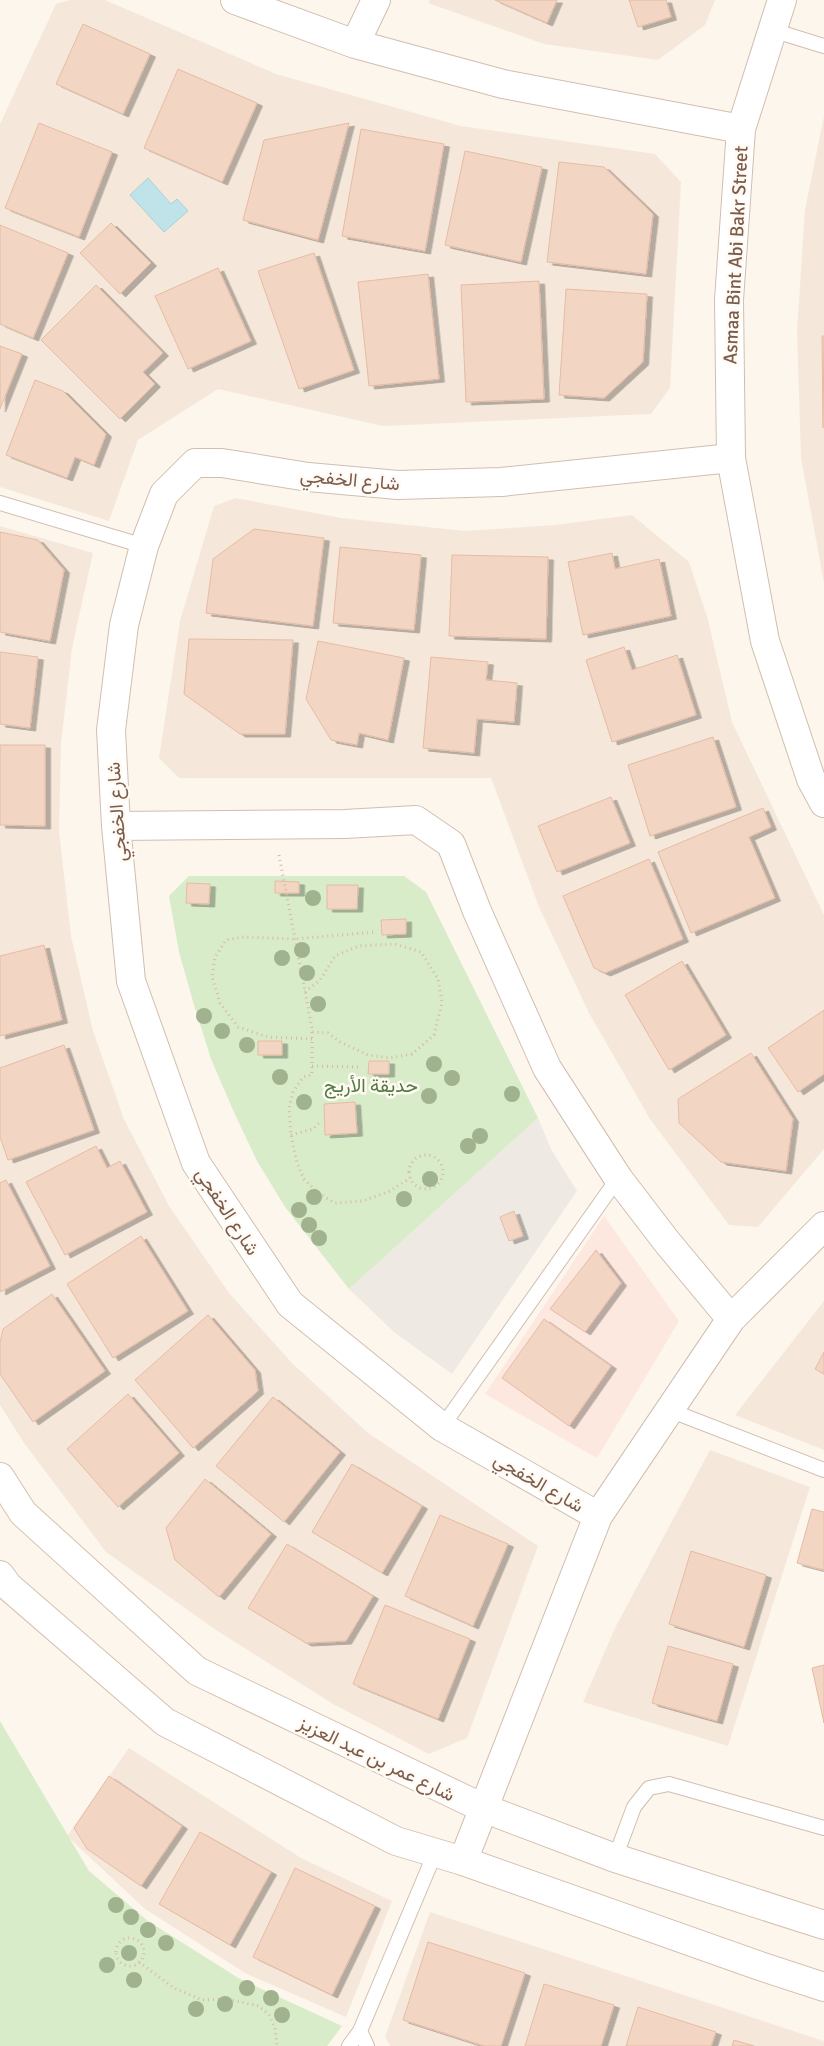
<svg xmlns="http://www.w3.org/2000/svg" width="824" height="2046" font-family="Signika,Vazirmatn,sans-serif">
  <defs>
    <filter id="shadow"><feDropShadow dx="5.5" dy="3" stdDeviation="0" flood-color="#0004"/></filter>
  </defs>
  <rect width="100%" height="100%" fill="#fdf6ec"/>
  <path fill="#f5e8da" d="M70 0H105L276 74 461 126 655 154 681 182 670 388 651 414 383 426 218 389 138 440 109 521 0 487V124L56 4Z
    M430 0H715L705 25 658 60 544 44 428 3Z
    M824 116V583L801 458 797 331 805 210Z
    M236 498 341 518 465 531 555 525 632 515 689 562 708 620 732 722 824 915V1149L758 1227 729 1225 650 1119 589 1013 539 907 491 778H179L159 758 180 621 214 506Z
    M0 526 93 553 72 648 61 744 59 831 71 936 93 1031 124 1119 169 1206 229 1293 292 1363 368 1433 538 1546 467 1738 429 1754 333 1704 216 1630 106 1552 24 1443 0 1405Z
    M824 1301V1450L735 1415Z
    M710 1450 810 1487 728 1746 583 1702 615 1628Z
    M129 1748 301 1858 392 1901 346 2017 245 1973 145 1909 67 1836Z
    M430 1912 824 2041V2046H390L385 2037Z"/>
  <path fill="#fde8e0" d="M604 1216 679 1321 597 1458 485 1394Z"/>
  <path fill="#efe9e4" d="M538 1118 552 1151 577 1191 452 1374 394 1332 349 1289Z"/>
  <path fill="#d8ecc9" d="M189 876H404L426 892 538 1118 349 1289 285 1207 257 1161 233 1110 211 1059 194 1005 179 952 169 896Z
    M0 1721 89 1871 148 1921 240 1979 342 2026 327 2046H0Z"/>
  <path fill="#bfe3e8" stroke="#a5d3da" d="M148 178 171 204 177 199 188 211 164 232 130 195Z"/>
  <path fill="#f3d5c3" stroke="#e6bba3" filter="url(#shadow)" d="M495 0H557L547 23Z
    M629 0H666L671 17 638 27Z
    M83 24 150 54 123 114 56 84Z
    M178 69 257 103 222 182 144 148Z
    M39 123 112 152 79 237 5 208Z
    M349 123 318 240 243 220 264 140Z
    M361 129 444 144 425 251 342 236Z
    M465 151 542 167 521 262 445 245Z
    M559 162 604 167 653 214 646 274 547 262Z
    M111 223 151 263 120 294 80 253Z
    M0 225 68 253 33 338 0 324Z
    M314 253 354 370 299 389 258 271Z
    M218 268 251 341 188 369 155 296Z
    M428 274 439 379 369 386 358 282Z
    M539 281 544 399 466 402 461 285Z
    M96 285 163 353 143 372 155 384 120 419 41 340Z
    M566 289 647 294 643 362 604 398 559 395Z
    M822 336H824L823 428Z
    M0 346 22 354 0 409Z
    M35 380 63 391 106 434 94 465 75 457 67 478 6 455Z
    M254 529 324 538 313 626 206 613 213 559Z
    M0 532 38 540 64 570 50 641 0 632Z
    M340 547 421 555 414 630 333 623Z
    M612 553 615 569 659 559 671 616 583 635 568 562Z
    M452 555 548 557 546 639 449 636Z
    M189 639 293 640 285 734H240L184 694Z
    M318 641 404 658 388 740 359 733 357 745 331 740 306 699Z
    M624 647 632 670 677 655 696 715 612 742 586 660Z
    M0 652 38 657 30 728 0 724Z
    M431 657 488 662 486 680 517 683 514 722 477 719 474 753 423 748Z
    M713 737 736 807 650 836 628 765Z
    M0 745H45V826L0 825Z
    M611 797 630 843 557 872 538 826Z
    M763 808 771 827 749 837 775 898 691 933 658 852Z
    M649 859 683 939 605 973 594 968 563 896Z
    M275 881 299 882V893H275Z
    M187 883 210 884 209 904 186 903Z
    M327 885H358L357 909H327Z
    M406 919V934L382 935 381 920Z
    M44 945 62 1020 0 1036V956Z
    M682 961 726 1035 669 1070 625 995Z
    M824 1010V1074L798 1092 768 1048Z
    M258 1041H282V1055H258Z
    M64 1045 94 1130 8 1160 0 1137V1068Z
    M751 1053 793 1119 786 1171 721 1162 679 1123 678 1099Z
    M369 1061H389V1074H368Z
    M355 1102 357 1133 325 1135 324 1104Z
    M96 1146 107 1168 120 1161 147 1212 65 1255 26 1182Z
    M6 1180 50 1266 0 1292V1183Z
    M514 1211 523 1236 509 1241 500 1217Z
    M141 1236 188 1311 113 1358 67 1284Z
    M596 1250 621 1283 585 1332 550 1309Z
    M52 1294 105 1371 33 1422 0 1374V1343L3 1329Z
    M208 1315 255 1370 258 1391 193 1448 135 1380Z
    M544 1319 611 1366 569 1426 502 1378Z
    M824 1352V1374L815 1369Z
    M128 1394 179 1453 118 1507 67 1449Z
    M273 1397 340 1452 284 1522 216 1466Z
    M352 1464 422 1506 382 1573 312 1532Z
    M205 1479 271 1534 219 1597 175 1560 166 1528Z
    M812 1509 824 1512V1570L797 1563Z
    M440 1515 508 1544 473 1626 405 1596Z
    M287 1544 373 1596 346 1641 306 1643 248 1608Z
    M691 1551 766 1575 744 1647 669 1624Z
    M385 1605 470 1639 438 1719 353 1684Z
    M668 1646 733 1664 717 1721 652 1703Z
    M824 1665V1723L812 1668Z
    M109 1776 182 1826 141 1886 87 1849 74 1828Z
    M200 1832 271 1872 230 1945 159 1904Z
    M295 1868 375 1906 332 1995 253 1957Z
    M428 1942 525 1973 501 2046H484L403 2020Z
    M544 1984 614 2005 601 2046H525Z
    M638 2007 716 2032 711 2046H626Z
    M734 2040 754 2046H732Z"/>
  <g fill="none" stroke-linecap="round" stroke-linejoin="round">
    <g stroke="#d1beb0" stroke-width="16">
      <path id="lane" d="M772 30 824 46
        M0 503 144 546
        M669 1410 824 1470
        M442 1427 618 1178
        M615 1858 634 1807 649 1788 669 1784 824 1828
        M349 2046 360 2031
        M367 2046 360 2031 435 1853"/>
    </g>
    <g stroke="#d1beb0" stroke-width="30">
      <path id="street" d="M235 0 355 44 503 84 741 129
        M782 0 741 129 729 300 731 458 765 641 811 779 824 803
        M355 44 376 0
        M116 826 345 824 416 820 451 844 477 911 547 1068 618 1178 667 1242 731 1319
        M598 1516 442 1427 290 1304 196 1163 131 981 116 826 111 730 124 625 144 546 164 494 195 463H222L308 477 398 485 501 482 731 458
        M463 1861 598 1516 731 1319 824 1226"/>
    </g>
    <g stroke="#d6c0b0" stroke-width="30">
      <path id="secondary" d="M0 1477 23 1513 197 1671 483 1808 615 1858 824 1925
        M0 1575 8 1586 165 1722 396 1841 463 1861 760 1966 824 1987"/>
    </g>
    <path stroke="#d9b8a5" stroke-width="3" stroke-dasharray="1 4" stroke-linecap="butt" d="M279 855 312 1028V1075L303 1077 293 1092 289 1108 291 1135 297 1163 304 1179 318 1193 335 1203 363 1201 390 1191 410 1178
      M305 992 320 980 335 956 359 946 395 944 421 952 438 979 442 1002 434 1035 412 1054 390 1058 368 1055 340 1042 328 1033 312 1032
      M312 1039 268 1037 238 1027 220 1003 212 977 215 957 226 940 244 937 295 939 376 932
      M312 1066 362 1067
      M291 1135 313 1129 319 1123
      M409 1172a17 17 0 1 1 34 0a17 17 0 1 1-34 0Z
      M116 1952a14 14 0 1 1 28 0a14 14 0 1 1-28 0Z
      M139 1962 174 1988 202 2000 227 1999 259 2006 269 2015 275 2028 277 2046"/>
    <use href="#lane" stroke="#fff" stroke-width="14"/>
    <use href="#street" stroke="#fff" stroke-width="28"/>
    <use href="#secondary" stroke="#fff" stroke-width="28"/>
  </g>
  <g fill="#a0b28e">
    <circle cx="313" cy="898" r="8"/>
    <circle cx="302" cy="950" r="8"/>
    <circle cx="282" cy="958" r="8"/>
    <circle cx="307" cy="973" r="8"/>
    <circle cx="318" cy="1004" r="8"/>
    <circle cx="204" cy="1016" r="8"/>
    <circle cx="222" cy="1031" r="8"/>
    <circle cx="247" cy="1045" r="8"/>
    <circle cx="434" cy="1064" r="8"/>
    <circle cx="280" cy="1077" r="8"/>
    <circle cx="452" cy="1078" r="8"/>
    <circle cx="512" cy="1094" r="8"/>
    <circle cx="429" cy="1096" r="8"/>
    <circle cx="304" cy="1102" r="8"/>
    <circle cx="480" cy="1136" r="8"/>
    <circle cx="468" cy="1146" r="8"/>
    <circle cx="430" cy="1179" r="8"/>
    <circle cx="314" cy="1197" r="8"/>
    <circle cx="404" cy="1199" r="8"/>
    <circle cx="299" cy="1210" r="8"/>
    <circle cx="309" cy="1225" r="8"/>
    <circle cx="319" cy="1238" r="8"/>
    <circle cx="116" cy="1905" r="8"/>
    <circle cx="131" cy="1917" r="8"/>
    <circle cx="148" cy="1930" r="8"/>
    <circle cx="166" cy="1943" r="8"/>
    <circle cx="129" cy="1953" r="8"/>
    <circle cx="107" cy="1965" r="8"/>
    <circle cx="134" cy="1980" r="8"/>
    <circle cx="247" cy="1988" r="8"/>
    <circle cx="271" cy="1998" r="8"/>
    <circle cx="225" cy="2004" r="8"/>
    <circle cx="196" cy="2009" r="8"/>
    <circle cx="282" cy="2015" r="8"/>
  </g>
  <g text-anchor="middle" stroke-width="5" stroke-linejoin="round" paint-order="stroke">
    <g font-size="19" fill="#7a5c4d" stroke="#fffaf3">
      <text transform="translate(735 255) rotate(-87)" y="7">Asmaa Bint Abi Bakr Street</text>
      <text transform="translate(350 479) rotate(5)" y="7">شارع الخفجي</text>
      <text transform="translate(116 812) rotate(-94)" y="7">شارع الخفجي</text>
      <text transform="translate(228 1211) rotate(57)" y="7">شارع الخفجي</text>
      <text transform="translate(539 1482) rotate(30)" y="7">شارع الخفجي</text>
      <text transform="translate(377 1758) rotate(26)" y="7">شارع عمر بن عبد العزيز</text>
    </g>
    <g font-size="19" fill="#537a41" stroke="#fffaf3">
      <text x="371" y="1092">حديقة الأريج</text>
    </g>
  </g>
</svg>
